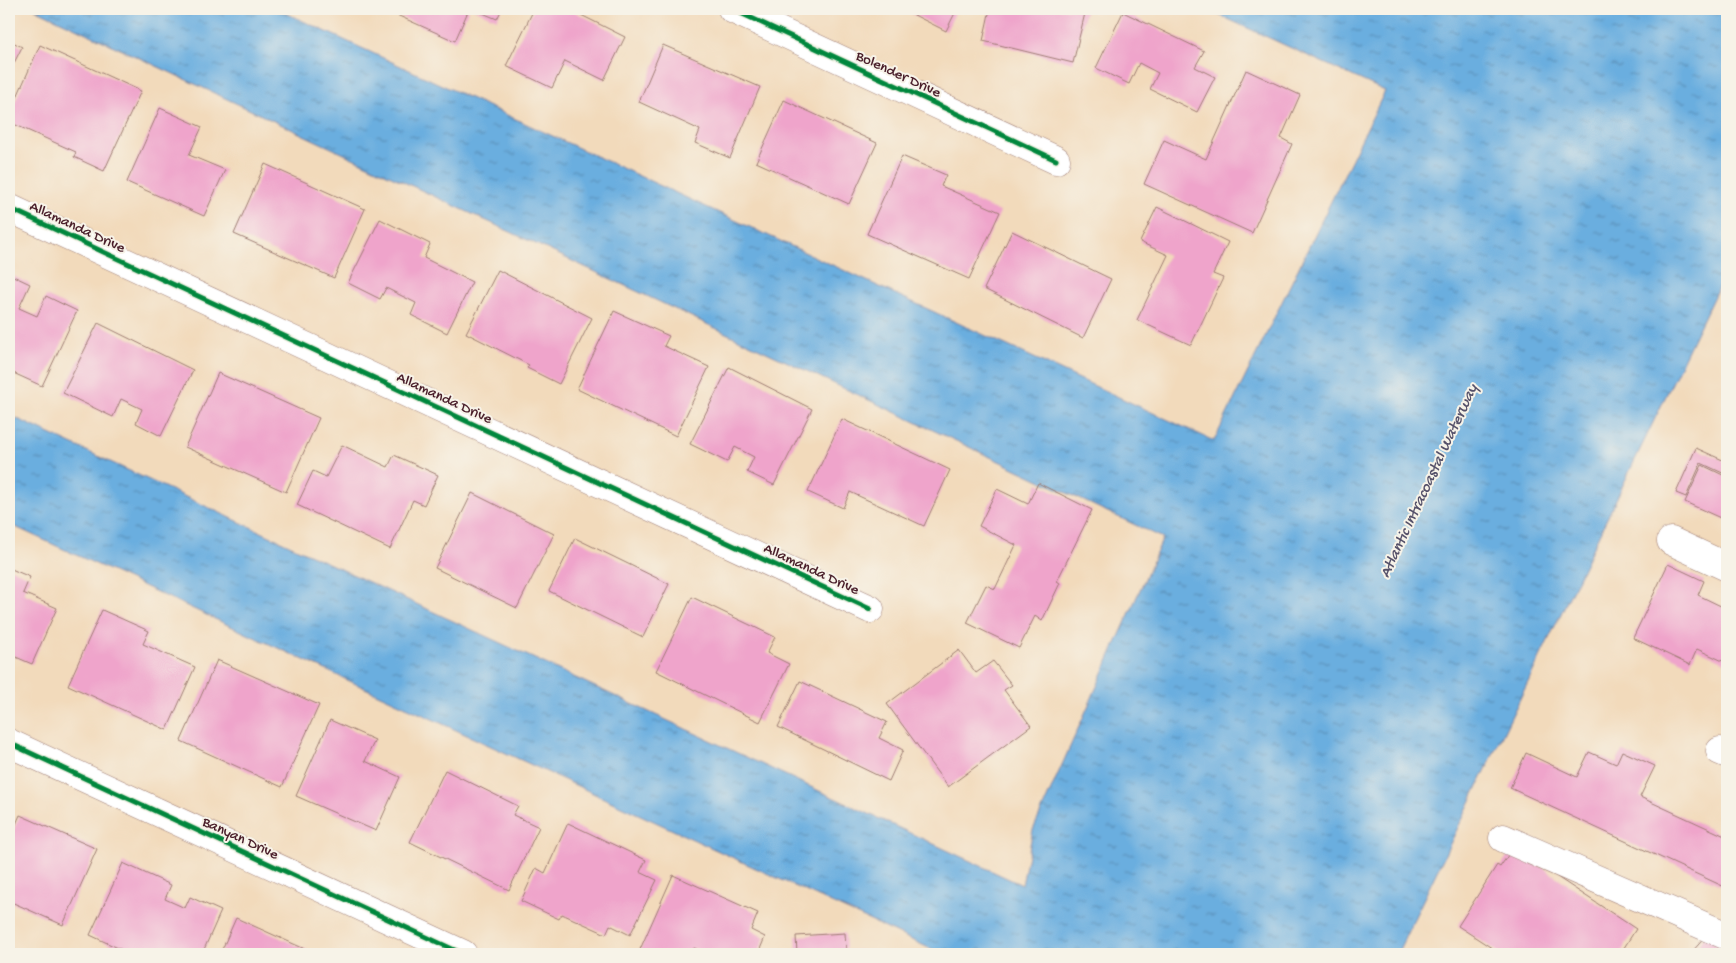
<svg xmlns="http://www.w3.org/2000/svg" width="1736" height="963" font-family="'Gochi Hand',sans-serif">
  <defs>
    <pattern id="water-ripples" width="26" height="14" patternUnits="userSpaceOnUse" patternTransform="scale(1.25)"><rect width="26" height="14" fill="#6aaedf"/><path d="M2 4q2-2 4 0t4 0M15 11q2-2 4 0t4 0" fill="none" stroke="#598db5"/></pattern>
  </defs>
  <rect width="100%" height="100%" fill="#f7f3e8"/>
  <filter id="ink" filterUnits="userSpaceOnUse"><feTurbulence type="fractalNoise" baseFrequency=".02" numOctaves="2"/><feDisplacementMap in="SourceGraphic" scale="10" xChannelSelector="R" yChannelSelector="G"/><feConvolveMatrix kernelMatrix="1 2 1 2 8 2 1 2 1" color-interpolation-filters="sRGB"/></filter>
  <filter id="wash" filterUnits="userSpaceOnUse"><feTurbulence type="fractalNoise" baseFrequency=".0096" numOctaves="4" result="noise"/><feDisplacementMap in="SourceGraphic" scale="20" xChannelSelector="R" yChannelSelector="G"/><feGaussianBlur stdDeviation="1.12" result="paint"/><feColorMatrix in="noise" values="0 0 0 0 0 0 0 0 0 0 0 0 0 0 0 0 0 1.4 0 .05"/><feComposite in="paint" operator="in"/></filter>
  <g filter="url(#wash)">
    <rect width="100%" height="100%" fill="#f2dabb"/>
    <path fill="url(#water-ripples)" stroke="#5a6685" d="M35 9H277L1214 441 1385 91 1206 9H1727V269L1397 954H942L9 524V415L1022 885 1033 830 1163 538Z"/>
    <g id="blocks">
      <path fill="#efa4cb" d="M392 9H469L455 41 390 12Z
        M473 9H502L497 19Z
        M534 9H569L625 37 604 80 565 61 552 88 506 66Z
        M902 9H957L946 31Z
        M990 9H1086L1073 63 983 41Z
        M1123 12 1204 51 1195 67 1215 77 1197 112 1150 89 1158 73 1139 63 1129 84 1096 68Z
        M9 40 22 47 9 73Z
        M40 45 141 91 104 171 74 157 76 152 9 122V115Z
        M663 45 760 87 730 158 695 143 700 130 639 102Z
        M1246 70 1300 95 1281 138 1292 144 1252 233 1144 184 1164 140 1206 159Z
        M784 100 877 143 849 204 756 162Z
        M160 108 202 127 189 155 225 170 204 216 127 182Z
        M902 156 946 175 941 186 1000 212 969 279 867 234Z
        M265 164 365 209 334 278 234 234Z
        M1157 207 1228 242 1213 274 1223 278 1191 345 1137 320 1168 255 1140 242Z
        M380 219 430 244 424 258 472 282 447 333 411 315 416 303 386 288 380 299 348 283Z
        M1012 231 1111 279 1083 338 984 289Z
        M498 270 592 318 559 384 527 368 529 365 466 333Z
        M9 274 30 284 19 308 37 316 46 296 77 311 42 386 9 371Z
        M614 311 669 336 664 346 709 367 676 436 577 389Z
        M98 323 193 370 161 436 136 423 142 409 121 399 113 417 63 393Z
        M729 367 812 409 774 485 747 472 754 457 735 447 727 462 690 444Z
        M218 373 319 418 286 492 185 447Z
        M842 419 950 470 924 526 850 492 843 508 808 492Z
        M342 445 388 467 394 455 438 475 424 505 413 500 390 549 297 505 313 471 326 477Z
        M1696 448 1727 462V475L1701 463 1686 497 1676 493Z
        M1702 465 1727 477V521L1685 502Z
        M1038 483 1092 510 1057 581 1060 583 1042 621 1035 616 1019 648 967 623 986 585 995 589 1016 545 979 526 997 489 1028 504Z
        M472 493 554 534 517 608 435 568Z
        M575 538 669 584 643 637 549 591Z
        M1668 564 1704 581 1698 595 1727 609V663L1697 649 1690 665 1633 638Z
        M9 568 30 577 23 593 57 608 32 664 9 654Z
        M692 597 775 637 767 653 789 664 760 722 656 671Z
        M102 610 149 631 143 644 195 667 167 730 68 685Z
        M959 650 976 673 993 661 1012 685 1004 690 1031 726 948 787 887 704Z
        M217 660 319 705 282 787 181 741Z
        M800 681 887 722 879 738 903 750 889 781 778 727Z
        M330 720 375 740 365 761 400 777 376 831 296 796Z
        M1622 751 1655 766 1640 797 1727 837V888L1510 788 1526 753 1577 777 1589 752 1616 764Z
        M445 770 518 806 513 815 539 827 509 890 410 842Z
        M20 815 97 849 63 925 9 901V840Z
        M568 823 646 860 640 872 657 880 630 935 610 925 606 934 562 914 559 919 521 901 536 868 545 873Z
        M1513 848 1636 929 1620 954H1501L1458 926 1497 865 1500 867Z
        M123 863 171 885 165 899 185 908 190 897 221 911 202 954H131L90 935Z
        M673 875 758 913 751 930 765 937 758 954H708L694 948 691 954H638Z
        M236 918 316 954H220Z
        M845 933 846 951 862 950 863 954H797L796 936Z
        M1707 935 1727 953V954H1690Z"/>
    </g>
  </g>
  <g filter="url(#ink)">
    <use href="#blocks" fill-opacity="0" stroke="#9e7c73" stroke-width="1"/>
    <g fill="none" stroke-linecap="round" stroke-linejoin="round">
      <g stroke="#9e7c73" stroke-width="29">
        <path id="minor" d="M732 9 1056 160
          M9 208 870 609
          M1671 541 1727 567
          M9 743 463 954
          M1720 751 1727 754
          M1503 838 1727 936"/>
      </g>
      <use href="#minor" stroke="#fff" stroke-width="28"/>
      <g stroke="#f7f3e8" stroke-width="8">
        <path id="cycleway" d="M732 9 1056 160
          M9 208 870 609
          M9 743 463 954"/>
      </g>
      <use href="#cycleway" stroke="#00873e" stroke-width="5"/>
    </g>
  </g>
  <g text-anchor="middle" stroke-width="4" stroke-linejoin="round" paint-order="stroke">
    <g font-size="15" fill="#4a1f2b" stroke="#f7f3e8">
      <text transform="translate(899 73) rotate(25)" y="5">Bolender Drive</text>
      <text transform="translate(78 226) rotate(25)" y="5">Allamanda Drive</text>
      <text transform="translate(445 397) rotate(25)" y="5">Allamanda Drive</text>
      <text transform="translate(812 568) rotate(25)" y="5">Allamanda Drive</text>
      <text transform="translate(241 837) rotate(25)" y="5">Banyan Drive</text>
    </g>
    <g font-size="16" font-style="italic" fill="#55516a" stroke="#f7f3e8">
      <text transform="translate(1427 480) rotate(-65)" y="6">Atlantic Intracoastal Waterway</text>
    </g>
  </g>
  <rect width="1736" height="963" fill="none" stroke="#f7f3e8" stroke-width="30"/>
</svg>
